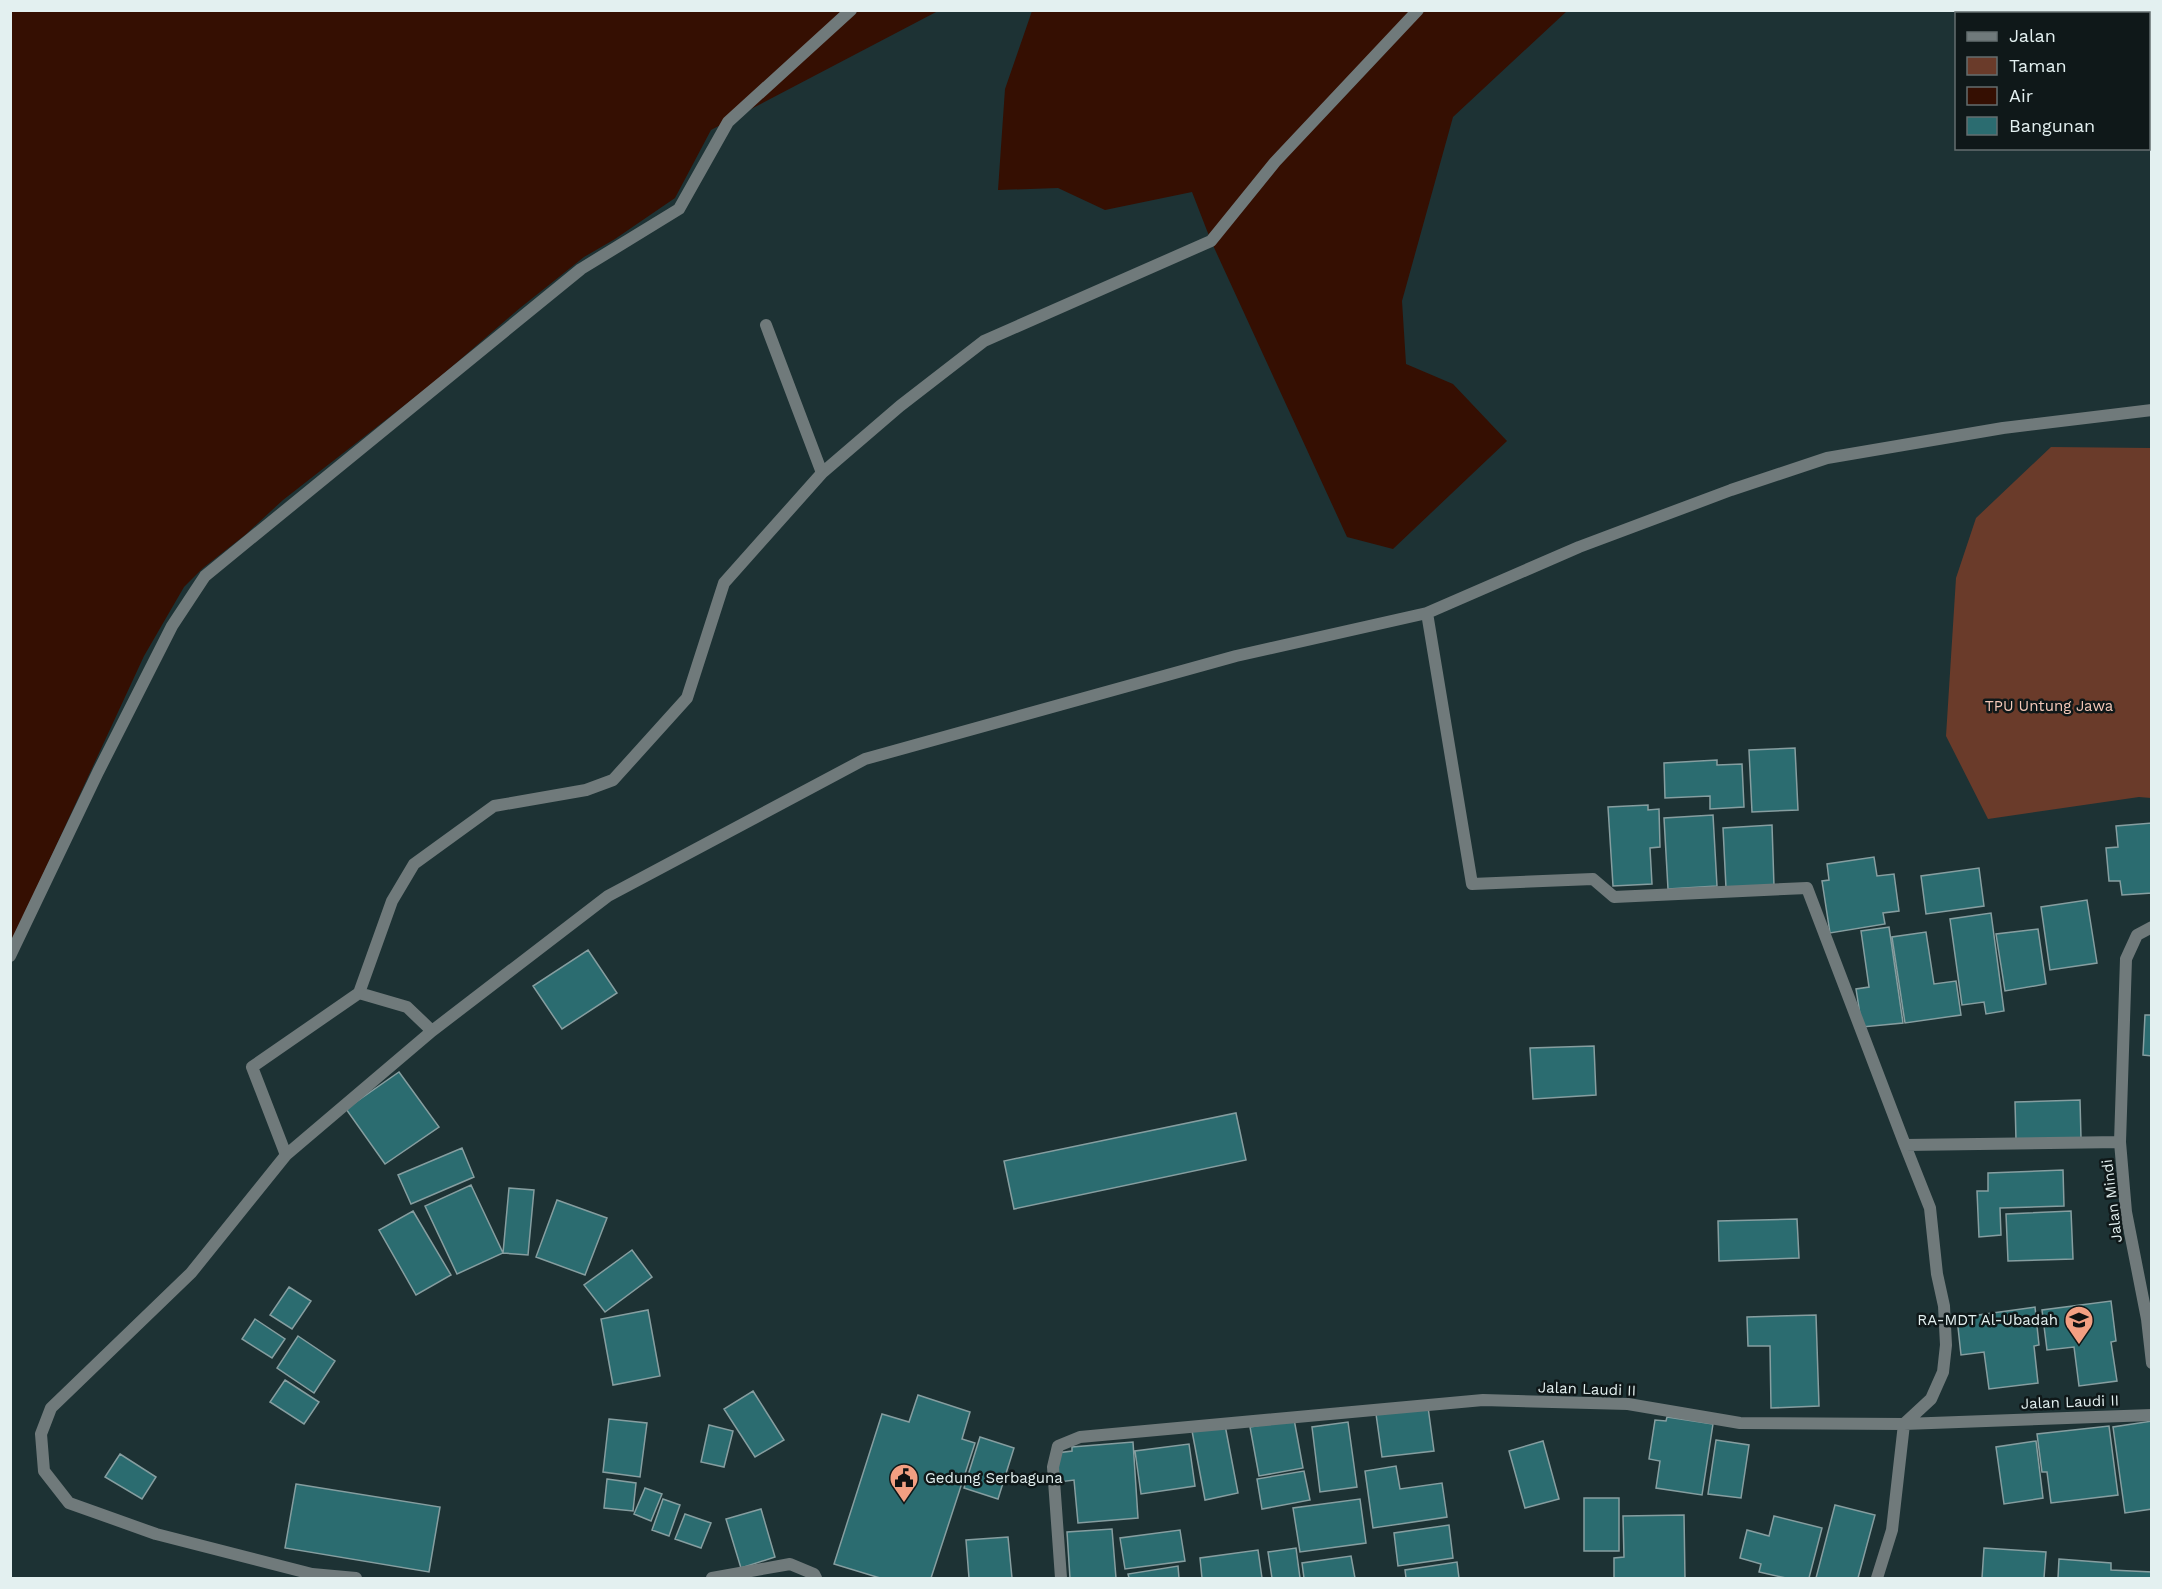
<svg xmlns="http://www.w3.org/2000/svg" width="2162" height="1589" font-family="'Work Sans',sans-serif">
  <rect width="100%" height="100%" fill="#1d3234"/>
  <path fill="#6a3b2a" d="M2051 447 2151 448V798L2139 797 1988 819 1946 736 1956 578 1976 518Z"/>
  <path fill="#350f02" d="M11 11H938L711 130 675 198 615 239 584 257 520 308 433 383 283 500 245 535 203 568 184 587 144 656 11 943Z
    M1032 11H1567L1453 117 1402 301 1406 364 1453 384 1507 441 1393 549 1347 537 1211 241 1192 192 1105 210 1058 188 998 190 1005 89Z"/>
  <path fill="#2b6c70" stroke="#869ea0" stroke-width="1.5" d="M1795 748 1798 810 1752 812 1749 750Z
    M1717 760V765L1742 764 1744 807 1710 809V796L1665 798 1664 763Z
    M1648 805V810L1659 809 1660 847 1650 848 1652 884 1613 886 1608 807Z
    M1713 815 1717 886 1668 889 1664 818Z
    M2152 823V893L2122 895 2120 881H2109L2106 848 2118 847 2116 826Z
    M1772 825 1774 886 1726 888 1723 828Z
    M1874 857 1877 876 1894 874 1899 911 1883 913 1885 924 1830 933 1822 881 1829 880 1827 864Z
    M1979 868 1984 906 1926 914 1921 876Z
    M2087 900 2097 963 2050 970 2041 907Z
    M1991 913 2004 1011 1986 1014 1984 1002 1962 1005 1950 919Z
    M1889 927 1903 1023 1862 1027 1856 989 1869 987 1861 931Z
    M2038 929 2046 984 2005 991 1996 934Z
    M1926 932 1934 984 1956 981 1961 1015 1905 1023 1892 937Z
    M588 950 617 993 562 1029 533 986Z
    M2145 1015H2152V1056L2143 1055Z
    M1594 1046 1596 1095 1533 1099 1530 1048Z
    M399 1072 439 1127 385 1164 346 1109Z
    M2080 1100 2081 1138 2016 1140 2015 1102Z
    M1236 1113 1246 1160 1014 1209 1004 1161Z
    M462 1148 474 1177 411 1204 398 1175Z
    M2063 1170 2064 1206 2000 1208 2001 1235 1979 1237 1977 1191H1988V1173Z
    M471 1185 503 1253 457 1274 425 1206Z
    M509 1188 534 1190 528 1255 503 1253Z
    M557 1200 607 1218 585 1275 536 1257Z
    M413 1211 451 1275 416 1295 379 1230Z
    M2071 1211 2073 1259 2008 1261 2006 1214Z
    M1797 1219 1799 1258 1719 1261 1718 1221Z
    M632 1250 652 1277 605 1312 584 1285Z
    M289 1287 311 1301 292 1329 270 1315Z
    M2111 1301 2116 1341 2111 1342 2117 1381 2079 1386 2074 1347 2047 1350 2042 1310Z
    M2035 1307 2039 1345 2034 1346 2038 1383 1989 1389 1984 1352 1961 1355 1957 1318Z
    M648 1310 660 1376 613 1385 601 1319Z
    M1816 1315 1819 1406 1771 1408 1770 1346H1748L1747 1317Z
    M255 1319 285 1339 272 1358 242 1339Z
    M298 1336 335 1361 314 1393 277 1368Z
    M285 1380 319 1402 304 1424 270 1402Z
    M753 1391 784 1440 755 1457 724 1409Z
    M918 1395 970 1412 962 1439 975 1443 931 1578H880L834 1564 882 1414 909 1422Z
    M1428 1407 1434 1451 1382 1457 1376 1414Z
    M1667 1417 1713 1424 1702 1495 1656 1488 1660 1461 1649 1459 1655 1420 1666 1421Z
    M609 1419 647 1423 640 1477 603 1472Z
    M1294 1419 1303 1468 1259 1476 1250 1427Z
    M2152 1421V1509L2125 1513 2113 1427Z
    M1348 1422 1357 1487 1320 1492 1312 1427Z
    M709 1425 733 1431 724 1467 701 1462Z
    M1225 1425 1238 1493 1205 1500 1192 1431Z
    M2109 1426 2118 1495 2051 1503 2047 1472H2042L2037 1434Z
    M980 1437 1014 1448 998 1499 964 1488Z
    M1716 1440 1749 1445 1741 1498 1708 1494Z
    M1543 1441 1559 1499 1525 1508 1509 1451Z
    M2036 1441 2043 1498 2004 1504 1996 1447Z
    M1133 1442 1138 1518 1078 1523 1074 1480 1059 1482 1057 1453 1072 1451V1447Z
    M1189 1444 1195 1486 1141 1494 1135 1451Z
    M120 1454 156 1477 142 1499 105 1477Z
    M1396 1466 1400 1489 1442 1483 1447 1517 1373 1528 1365 1471Z
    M1304 1471 1310 1500 1262 1509 1257 1479Z
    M607 1479 636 1483 633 1511 604 1508Z
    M296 1484 440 1507 429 1572 285 1548Z
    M645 1488 662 1494 651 1521 634 1514Z
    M1584 1498H1619V1551H1584Z
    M663 1499 680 1505 669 1536 652 1530Z
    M1360 1499 1366 1543 1300 1552 1293 1508Z
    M1835 1505 1875 1515 1858 1578H1816Z
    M761 1509 775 1557 741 1568 726 1519Z
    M685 1514 711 1523 701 1548 675 1539Z
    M1684 1515 1685 1578H1614V1558L1624 1557 1623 1516Z
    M1774 1516 1822 1528 1809 1578H1786L1759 1572 1761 1564 1740 1558 1747 1530 1769 1536Z
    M1449 1525 1453 1558 1398 1566 1394 1533Z
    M1112 1529 1116 1578H1070L1067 1532Z
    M1180 1530 1185 1561 1125 1569 1120 1538Z
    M1008 1537 1012 1578H969L966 1540Z
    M1296 1548 1300 1578H1272L1268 1552Z
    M1984 1548 2046 1552 2044 1578H1982Z
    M1258 1550 1262 1578H1202L1200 1558Z
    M1351 1556 1355 1578H1304L1302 1563Z
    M2059 1559 2111 1563V1570L2152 1572V1578H2058Z
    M1457 1562 1459 1578H1406L1405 1570Z
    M1178 1566 1179 1578H1129L1128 1574Z"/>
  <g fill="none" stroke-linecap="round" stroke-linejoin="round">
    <path stroke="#707a7b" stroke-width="12" d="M822 473 900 406 984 341 1211 241 1275 162 1418 10
      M1427 613 1579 547 1731 490 1827 458 2003 428 2152 410
      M10 956 98 772 172 626 205 576 581 269 679 209 728 122 851 10
      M359 993 392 901 414 864 494 806 586 790 613 780 687 698 724 583 822 473 766 325
      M2120 1142 2126 1212 2147 1319 2152 1363
      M286 1155 252 1067 359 993 407 1007 432 1031
      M356 1578 312 1574 156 1534 69 1503 44 1471 41 1434 51 1408 191 1273 286 1155 432 1031 608 896 865 759 1236 656 1427 613 1472 884 1593 879 1614 897 1807 888 1905 1145 2120 1142 2126 959 2137 935 2152 927
      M712 1578 790 1564 814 1574 816 1578
      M1061 1578 1053 1467 1058 1446 1080 1437 1483 1400 1628 1404 1740 1423 1904 1424 2152 1415
      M1877 1578 1892 1530 1904 1424 1931 1399 1943 1372 1946 1345 1944 1306 1937 1274 1930 1208 1905 1145"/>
  </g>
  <defs>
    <g id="school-pin" transform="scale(1.5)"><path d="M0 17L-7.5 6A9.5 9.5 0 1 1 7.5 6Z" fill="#f39f82" stroke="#0f1819"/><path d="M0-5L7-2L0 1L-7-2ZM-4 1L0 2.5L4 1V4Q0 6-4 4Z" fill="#111"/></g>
    <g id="civic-pin" transform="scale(1.5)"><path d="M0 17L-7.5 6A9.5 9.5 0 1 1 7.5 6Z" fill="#f39f82" stroke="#0f1819"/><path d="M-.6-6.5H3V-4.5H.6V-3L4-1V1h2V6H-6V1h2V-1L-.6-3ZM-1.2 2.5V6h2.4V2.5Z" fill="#111"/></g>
  </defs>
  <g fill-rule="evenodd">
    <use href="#school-pin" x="2079" y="1320"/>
    <use href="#civic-pin" x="904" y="1478"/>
  </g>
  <g text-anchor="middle" stroke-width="5" stroke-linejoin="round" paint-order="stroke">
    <g font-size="15" fill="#f5c9b9" stroke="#0f1819">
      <text x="2049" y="711">TPU Untung Jawa</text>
    </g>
    <g font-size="15" fill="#e3f0f0" stroke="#0f1819">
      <text transform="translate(2112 1201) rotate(-97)" y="5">Jalan Mindi</text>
      <text transform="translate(1587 1389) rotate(2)" y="5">Jalan Laudi II</text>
      <text transform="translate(2070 1402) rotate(-2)" y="5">Jalan Laudi II</text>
    </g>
    <g font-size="15" fill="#e3f0f0" stroke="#0f1819" text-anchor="end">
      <text x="2058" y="1325">RA-MDT Al-Ubadah</text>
      <text x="925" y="1483" text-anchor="start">Gedung Serbaguna</text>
    </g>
  </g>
  <rect width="2162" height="1589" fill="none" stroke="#e3f0f0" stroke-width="24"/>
  <rect x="1955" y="12" width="195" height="138" fill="#0f1819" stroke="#646e6f" stroke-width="1.5"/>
  <rect x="1967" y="32" width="30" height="9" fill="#707a7b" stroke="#646e6f" stroke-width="1.5"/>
  <text x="2009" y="42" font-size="18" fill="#e3f0f0">Jalan</text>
  <rect x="1967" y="57" width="30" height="18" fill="#6a3b2a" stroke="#646e6f" stroke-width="1.5"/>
  <text x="2009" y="72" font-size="18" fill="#e3f0f0">Taman</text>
  <rect x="1967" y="87" width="30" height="18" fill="#350f02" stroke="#646e6f" stroke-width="1.5"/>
  <text x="2009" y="102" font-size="18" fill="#e3f0f0">Air</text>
  <rect x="1967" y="117" width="30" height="18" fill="#2b6c70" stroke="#646e6f" stroke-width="1.5"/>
  <text x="2009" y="132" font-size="18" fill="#e3f0f0">Bangunan</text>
</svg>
